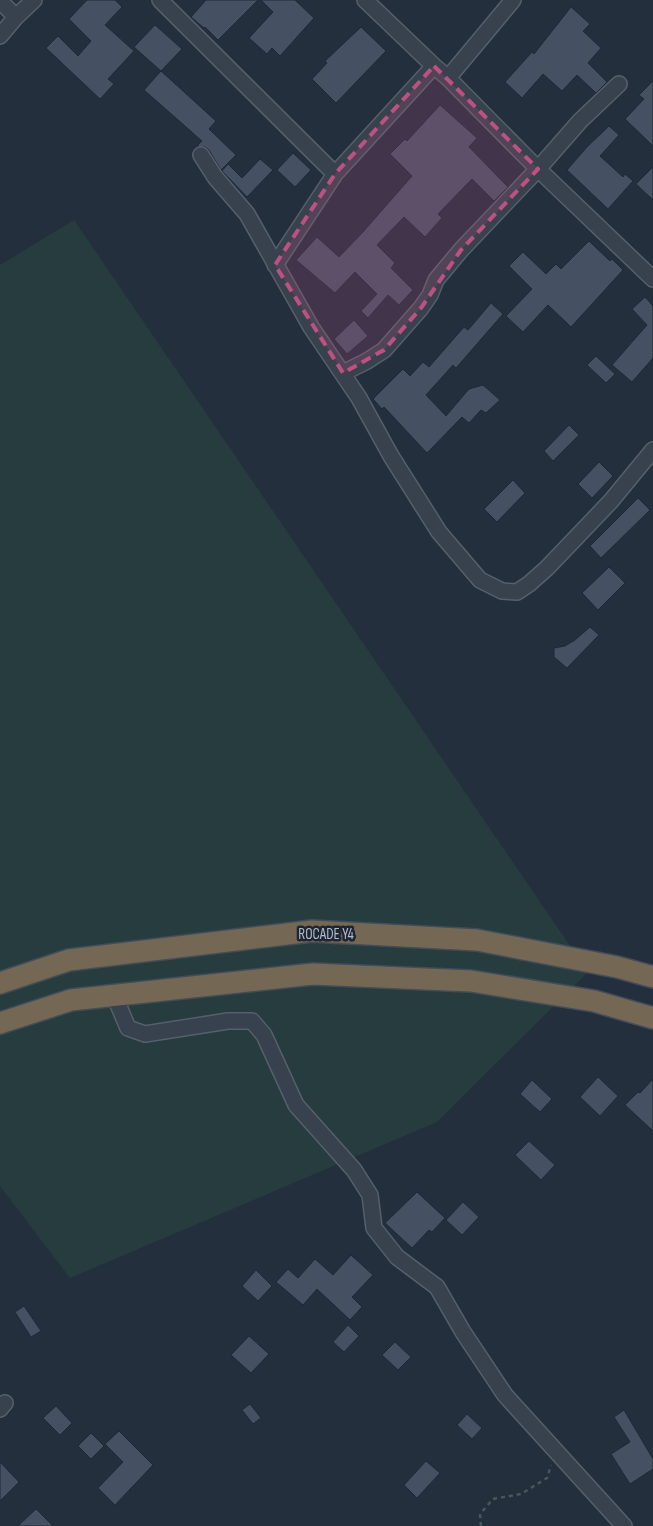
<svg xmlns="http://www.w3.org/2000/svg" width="653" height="1526" font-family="'Sofia Sans Condensed',sans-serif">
  <rect width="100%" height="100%" fill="#242f3e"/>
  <path fill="#263c3f" d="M74 220 588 972 437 1122 70 1278 0 1186V265Z"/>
  <path fill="#455162" stroke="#1f2835" d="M87 0H115L122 7 105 25 134 51 108 79 114 84 100 99 46 48 58 36 78 56 91 41 69 19Z
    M206 0H258L218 40 205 27 204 28 191 17Z
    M261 0H295L314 18 280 56 272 48 267 54 249 38 273 12Z
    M571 7 590 24 583 31 601 48 588 63 607 82 596 93 577 75 562 91 543 74 522 98 505 82 532 52 534 54Z
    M155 25 182 49 161 71 134 47Z
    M361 27 386 51 336 103 312 79 327 63 325 61Z
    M161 71 216 121 209 129 236 155 221 170 209 150 205 147 197 146 202 141 144 90Z
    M653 81V146L625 119 644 99 639 95Z
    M440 105 477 138 469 147 508 187 494 201 472 179 438 214 442 218 425 237 404 217 377 245 395 263 391 268 413 290 399 305 388 295 368 318 361 311 377 294 355 272 335 293 296 260 317 237 339 257 363 232 412 176 390 154 405 139 407 141Z
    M609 126 619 135 600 156 623 177 625 174 633 181 608 209 567 170 587 147Z
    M293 153 311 170 295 187 277 170Z
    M260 159 273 170 247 197 222 171 228 164 242 178Z
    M653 167V200L636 184Z
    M589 241 610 261 612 259 623 270 571 327 548 305 523 332 506 316 532 289 509 266 523 252 546 274 556 264 561 269Z
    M645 297 653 306V358L632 382 612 365 647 325 632 309Z
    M491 303 503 314 456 368 453 365 426 395 446 416 469 389 483 385 500 400 486 413 481 410 469 423 462 417 427 453 384 407 382 409 373 399 403 369 410 376 423 362 429 367 464 327 468 330Z
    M354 320 368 336 347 354 334 339Z
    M596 356 615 374 606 383 587 365Z
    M569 425 579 435 553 461 544 451Z
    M599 462 613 476 592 498 578 484Z
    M513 480 525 493 497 522 484 509Z
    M638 498 650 510 601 558 590 546Z
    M609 567 625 583 598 610 582 593Z
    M590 627 599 635 567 668 554 657V648L565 646 575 640Z
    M598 1077 618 1096 600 1116 580 1097Z
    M653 1079V1131L625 1105 638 1092 640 1093Z
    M532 1080 552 1099 540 1112 520 1094Z
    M529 1141 555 1165 541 1180 515 1155Z
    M417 1192 445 1218 432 1232 429 1230 412 1248 385 1223Z
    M463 1202 479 1217 462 1235 446 1220Z
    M351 1255 373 1275 352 1297 362 1307 350 1320 317 1289 303 1305 276 1282 288 1269 298 1278 315 1259 333 1275Z
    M256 1270 272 1286 258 1301 242 1286Z
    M24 1306 41 1331 31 1337 15 1312Z
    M348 1325 359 1336 344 1352 333 1342Z
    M249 1336 269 1354 251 1373 231 1355Z
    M395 1342 411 1357 398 1370 382 1355Z
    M250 1404 261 1418 253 1424 242 1410Z
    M56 1406 72 1423 60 1435 43 1418Z
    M624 1410 653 1459V1469L630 1484 611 1454 630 1442 614 1417Z
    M467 1414 482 1428 472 1439 457 1425Z
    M119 1431 153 1465 115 1505 98 1488 123 1462 105 1444Z
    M91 1433 104 1446 91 1459 78 1446Z
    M426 1461 440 1473 417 1498 404 1485Z
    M0 1462 19 1482 0 1501Z
    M36 1509 53 1526H18Z"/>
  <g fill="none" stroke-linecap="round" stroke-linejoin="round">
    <g stroke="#565f6c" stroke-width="18">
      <path id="minor" d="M160 0 335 174
        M365 0 434 66 448 78 538 169 653 279
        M0 1 16 17
        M0 36 16 17 34 0
        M448 78 513 0
        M201 155 215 177 247 214 311 327 359 398 391 456 439 532 480 580 502 591 517 592 529 584 547 568 611 501 653 450
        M275 265 335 174 434 66
        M343 373 367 361 384 350 421 308 430 295 436 280 461 250 538 169 580 121 619 84
        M114 995 128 1028 145 1034 228 1021H252L264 1035 296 1105 354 1170 370 1195 374 1228 397 1257 437 1287 463 1332 505 1395 624 1526
        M0 1409 5 1403"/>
    </g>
    <g stroke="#434c59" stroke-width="24">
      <path id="highway" d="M0 983 69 960 312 931 477 940 617 967 653 977
        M0 1023 71 1000 313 974 471 981 594 1001 653 1018"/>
    </g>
    <path stroke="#44595c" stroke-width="2.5" stroke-dasharray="4 4" stroke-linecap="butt" d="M481 1526 480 1514 493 1499 521 1494 547 1478 551 1465"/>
    <use href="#minor" stroke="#38414e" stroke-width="15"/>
    <use href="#highway" stroke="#746855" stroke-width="21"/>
  </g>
  <path fill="#bd5182" fill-opacity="0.2" stroke="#bd5182" stroke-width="4" stroke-dasharray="10 6" stroke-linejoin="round" d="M434 66 538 169 461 250 421 308 384 350 343 373 275 265 335 174Z"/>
  <g text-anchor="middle" stroke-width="5" stroke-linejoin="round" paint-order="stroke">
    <g font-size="15" fill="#b4bcc9" stroke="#1d2633">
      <text x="326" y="939">ROCADE Y4</text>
    </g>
  </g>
</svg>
